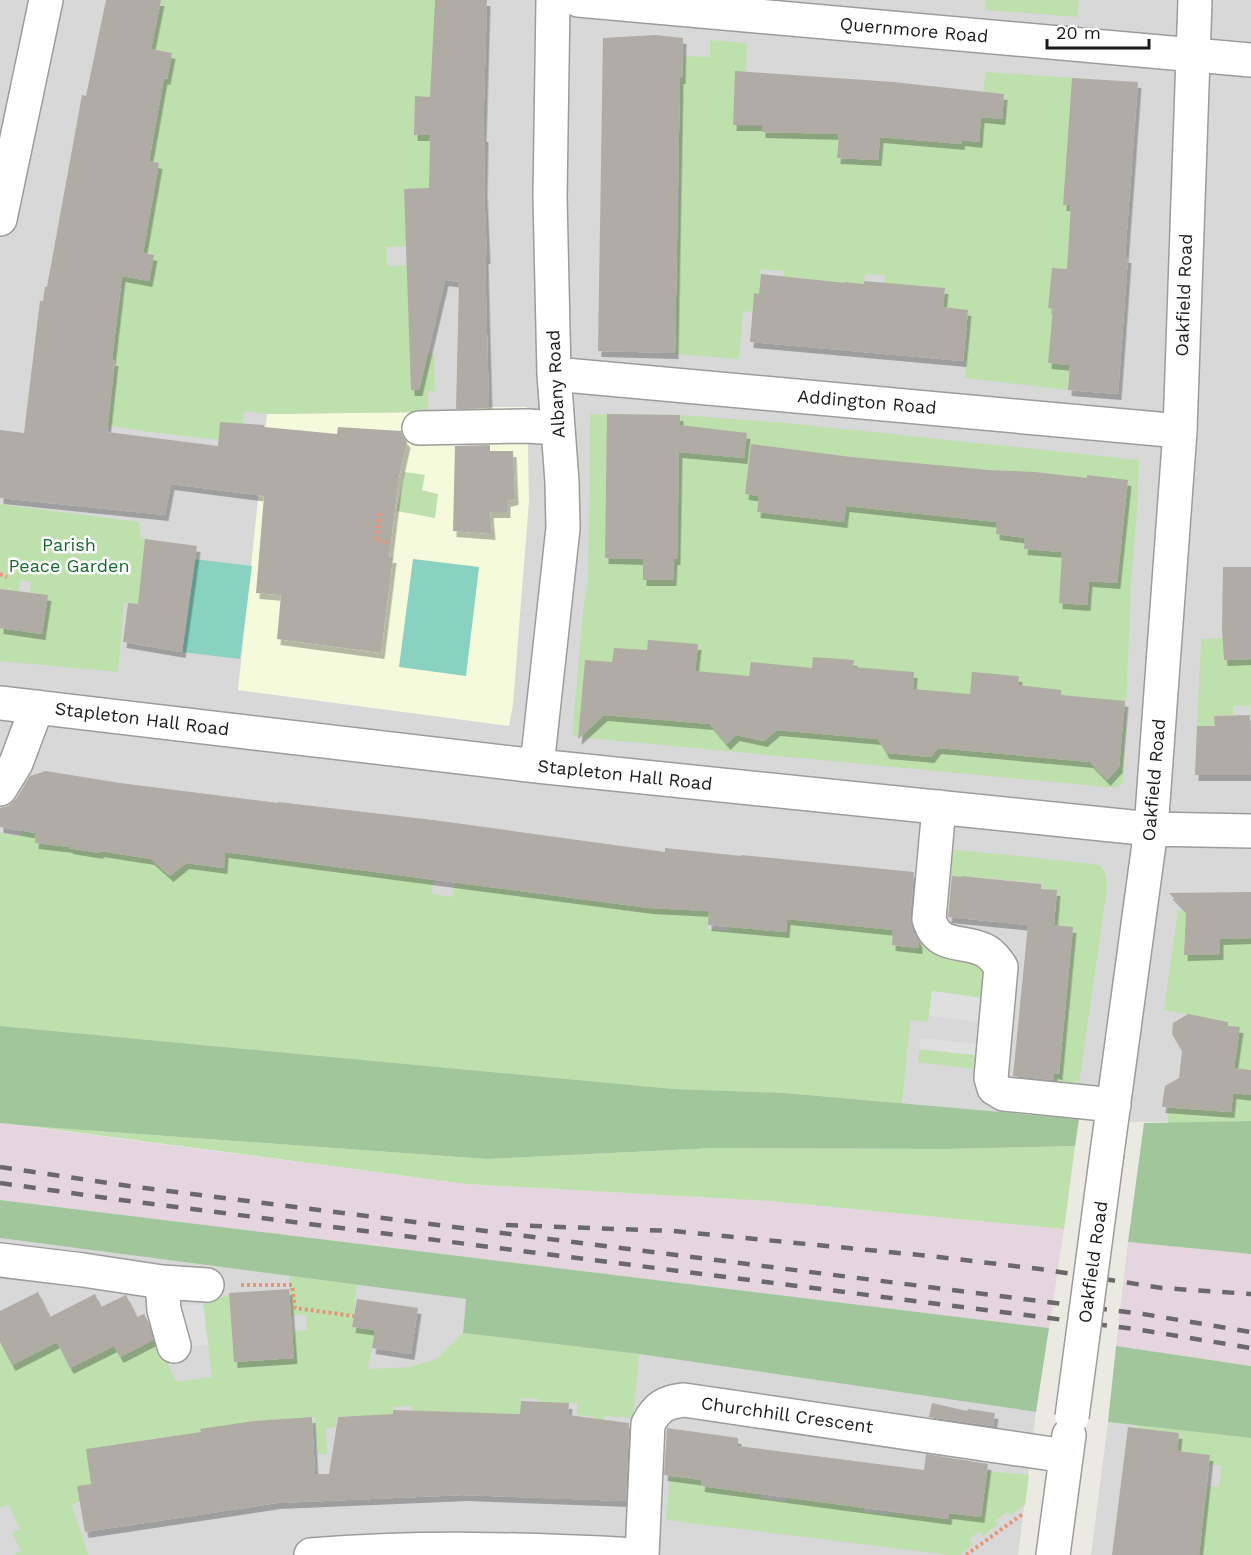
<svg xmlns="http://www.w3.org/2000/svg" width="1251" height="1555" font-family="'Work Sans',sans-serif">
  <defs>
    <filter id="shadow"><feDropShadow dx="3.5" dy="6" stdDeviation="0" flood-color="#0004"/></filter>
  </defs>
  <rect width="100%" height="100%" fill="#ebeae2"/>
  <path fill="#d9d8d8" d="M0 0H1251V1121L1111 1122 785 1093 674 1089 0 1026Z
    M0 1238 466 1299 463 1333 639 1354 1036 1412 1018 1555H0Z
    M1108 1422 1251 1438V1555H1091Z"/>
  <path fill="#e4d5de" d="M0 1123 467 1184 769 1201 1064 1229 1049 1328 0 1200Z
    M1128 1242 1251 1254V1366L1116 1346Z"/>
  <path fill="#f5fadc" d="M489 407H527L529 501 513 704 509 726 238 690 267 414 428 412Z"/>
  <path fill="#bee0ad" d="M161 0H435L432 97H415L414 135H430L429 188 404 189 405 206 429 245 386 247 387 266 407 265 410 354H434L435 391H428V412L267 414 244 411 240 442 149 432 107 425 115 360 106 359 118 313 122 289 117 287 120 271 154 255 132 251 152 203 159 163 128 156 158 109 161 103 141 98 146 75 167 79 172 53 151 49Z
    M986 0H1079L1077 17 985 10Z
    M710 40 747 43 746 72 734 104 733 125 762 127V132L814 133V128H839L837 158 878 160 880 131 908 140 928 141 929 133 939 142 961 144 962 140 979 142 981 117 1002 119 1004 94 983 92 986 72 1072 78 1063 205H1069V210H1071L1068 253 1076 270 1052 268 1048 308 1063 310 1048 363 1070 365 1068 390 965 378 968 310 943 307 945 288 916 285 883 303 885 275 865 274 864 284 845 282 844 301 807 279 794 277 782 296 784 271 761 269 759 294H754L752 312 743 311 739 359 677 354 675 353 676 336H654L655 292H677L678 256 653 255 654 205H679V178L655 177 656 130 679 131 680 104 661 78H682L683 56 710 57Z
    M590 414 680 415 787 423 1139 460 1137 509 1131 584 1123 782 1117 788 578 737 572 734 584 603 588 584Z
    M404 472 425 475 422 490 438 494 435 518 397 511Z
    M0 504 139 522 141 539H145L140 604 124 603 118 672 0 661V628L47 595 30 593 31 582 20 580 19 592 0 589Z
    M1221 638 1251 639V725L1250 706H1233V715L1214 716 1215 726H1197L1201 639Z
    M20 831 71 838 70 849 100 853 102 842 120 854 143 858 163 852 161 868 169 873H174L184 863 223 868 225 852 433 880 432 894 452 897 455 882 709 912 708 929 728 931 731 914 772 931 786 932 787 919 893 929 892 945 918 948 921 930 988 959 987 996 982 998 932 991 928 1022 910 1020 902 1103 785 1093 674 1089 0 1026V833L19 836Z
    M949 849 1095 864 1102 867 1106 876 1107 887 1079 1084 1071 1090 1052 1089 1054 1073 1059 1074 1073 927 1054 925 1057 891 1041 889V883L962 876 961 880 947 878Z
    M1178 910 1186 911 1184 954H1220V939L1251 938V1121L1168 1123V1107L1230 1112 1233 1093 1248 1094 1250 1070 1222 1067 1235 1060 1240 1027 1228 1026V1022L1164 1010Z
    M919 1049 975 1055 974 1069 918 1062Z
    M28 1126 487 1159 714 1148 949 1149 1075 1146 1064 1229 769 1201 467 1184Z
    M289 1276 357 1285 352 1326 375 1330 372 1348 367 1369 410 1367 436 1359 463 1333 639 1354 633 1418 604 1416 603 1453 592 1452 594 1417 577 1415V1403H559L557 1451 537 1434 539 1399 521 1398 520 1414 491 1413 490 1449 412 1418 411 1406 393 1407 395 1450 353 1416 336 1417V1427L326 1428 327 1454H317L314 1417 266 1420 267 1457 200 1429 205 1466 189 1434 145 1440 91 1484 78 1486 80 1501 72 1505 88 1555H12L21 1551 12 1533 20 1529 8 1504 0 1508V1342H57L70 1367 114 1345 120 1357 156 1338 176 1382 212 1377 203 1304 216 1299 229 1296 234 1362 294 1358 292 1331 307 1330 306 1314 290 1316Z
    M1138 1425 1251 1438V1555H1199L1172 1492 1206 1496 1208 1486 1219 1487 1222 1466 1209 1464 1210 1455 1177 1451 1179 1433 1138 1428Z
    M987 1471 1029 1475 1025 1505 1011 1515 1007 1512 995 1521 998 1524 983 1536 979 1531 969 1540 972 1544 960 1555H950L666 1520 670 1475 702 1480V1486L761 1494V1498L785 1502 786 1497 864 1507V1512L887 1514V1512L948 1519 949 1513 981 1517Z"/>
  <path fill="#a1c69c" d="M0 1026 674 1089 785 1093 1079 1119 1075 1146 949 1149 714 1148 487 1159 28 1126 0 1123Z
    M1251 1121V1254L1128 1242 1144 1123Z
    M0 1200 1049 1328 1036 1412 639 1354 463 1333 466 1299 0 1238Z
    M1116 1346 1251 1366V1438L1108 1422Z"/>
  <path fill="#89d1c1" d="M194 559 252 566 240 659 182 652Z
    M413 559 479 567 466 676 399 667Z"/>
  <path fill="#dfdfdf" d="M932 991 982 998 978 1022 929 1016Z
    M921 1038 976 1044 975 1055 919 1049Z
    M203 1304 208 1345 186 1347 181 1306Z"/>
  <path fill="#b0aba5" filter="url(#shadow)" d="M106 0H161L151 49 172 53 167 79 164 78 149 161 159 163 143 253 154 255 149 281 122 276 112 360H115L107 432 218 446 220 422 264 425V427L337 434 338 427 401 431 403 437 407 442 399 477 389 557H393L381 653 277 639 281 595 256 593 264 496 171 484 165 515 0 498V430L24 433 40 301H43L45 287H47L82 95 86 96Z
    M435 0H487L483 136H485L484 189 487 258H485L489 408 456 409 459 282 445 280 419 390H411L404 189 429 188 430 135H414L415 96 430 97Z
    M656 35 683 38 682 78H680L675 353 598 351 603 38Z
    M735 71 893 82 1004 94 1002 119 981 117 979 142 962 140 961 144 880 137 878 160 837 158 839 134 762 132V125H733Z
    M1072 78 1138 82 1125 257H1128L1118 394 1068 390 1070 365 1048 363 1053 309 1048 308 1052 268 1067 269 1071 205H1063Z
    M761 274 845 283V282L864 284V281L945 288 943 307 968 310 963 361 750 342 754 293 759 294Z
    M607 414 680 415V425L747 433 744 458 679 452 677 559H674L673 580H643V559L605 558Z
    M751 444 851 457 989 470 1035 472 1087 478V475L1128 480 1117 583 1089 581 1087 605 1059 603 1062 552 1024 549 1025 538 996 534 997 522 846 506 844 522 757 512 759 496 745 494Z
    M490 445V451H513L515 499 507 501V512H490L492 534 453 531 455 446Z
    M145 539 197 546 182 652 123 642 128 603 138 604Z
    M1223 567H1251V659L1224 660 1222 628Z
    M0 589 48 595 42 634 0 628Z
    M648 640 698 644 695 671 749 676 751 662 812 668 813 657 854 660 853 667 914 672 913 689 970 694 972 672 1019 676 1018 685 1061 690V695L1125 701 1119 767 1107 780 1090 762 938 748 931 757 886 753 878 739 777 730 764 741 736 735 727 744 710 724 604 715 578 739 585 660 612 662 614 648 647 650Z
    M1250 715 1251 775H1195L1197 726H1215L1214 716Z
    M46 771 120 783 278 803V802L433 820 665 852V848L741 856V855L914 872 910 918 912 926 919 942V948L892 945 893 930 787 919 786 932 708 925 709 911 649 908 225 852 224 868 186 863 170 876 151 859 100 851V853L69 848 70 847 35 843 36 833 0 827V808L8 806 16 799 30 776Z
    M952 876 961 877V876L1041 884V889L1057 890 1054 925 1073 927 1059 1074 1054 1073 1053 1080 1013 1076 1028 925 948 917Z
    M1251 892V938L1220 939V954L1184 955 1186 911 1169 893Z
    M1188 1014 1228 1022V1026L1240 1027 1234 1068 1251 1070V1095L1233 1093 1231 1112 1162 1107 1165 1086 1179 1078 1182 1051 1172 1034 1173 1023Z
    M289 1289 294 1358 234 1362 229 1293Z
    M38 1292 50 1317 95 1294 101 1307 126 1295 137 1317 144 1314 148 1322 153 1340 120 1357 114 1346 70 1368 57 1342 12 1365 0 1342V1311Z
    M357 1299 418 1308 411 1354 372 1348 375 1330 352 1327Z
    M521 1401 569 1403 568 1415 629 1423 626 1501 464 1495 277 1503 85 1532 77 1486 91 1484 86 1449 201 1432 200 1429 254 1421 312 1417 315 1474H329L338 1417 393 1414V1410L520 1414Z
    M932 1403 967 1411 968 1409 995 1413 993 1426 929 1417Z
    M1128 1427 1179 1433 1177 1451 1210 1455 1199 1555H1112Z
    M667 1428 738 1438V1446L924 1470 926 1454 988 1464 981 1517 949 1513 948 1519 701 1486 702 1480 664 1475Z"/>
  <g fill="none" stroke-linecap="round" stroke-linejoin="round">
    <g stroke="#9c9c9c" stroke-width="36">
      <path id="minor" d="M578 0 1251 60
        M0 219 46 0
        M554 374 1180 431
        M419 428 527 426 558 428
        M0 703 537 766 1151 829 1251 831
        M537 766 563 528 562 482 554 374 550 197 553 0
        M0 789 16 763 37 707
        M939 807 929 919C938 950 962 939 984 950 991 953 996 960 1001 967L991 1078 994 1088 1004 1094 1114 1105
        M1107 1153 1151 829 1180 431 1195 0
        M0 1260 83 1270 162 1282 164 1310 174 1346
        M162 1282 207 1285
        M311 1555C419 1546 528 1549 635 1555
        M642 1555 648 1424C657 1407 665 1402 684 1400L1066 1456
        M1053 1555 1069 1435"/>
    </g>
    <path stroke="#e79477" stroke-width="4" stroke-dasharray="3 3" stroke-linecap="butt" d="M379 513 376 540 387 542
      M0 574 7 577
      M241 1285H292L295 1308 354 1316
      M966 1555 1024 1513"/>
    <use href="#minor" stroke="#fff" stroke-width="33"/>
    <path stroke="#696969" stroke-width="4.5" stroke-dasharray="12 12" stroke-linecap="butt" d="M0 1167 129 1186 1143 1314 1251 1332
      M0 1183 121 1200 1135 1329 1251 1348
      M506 1225 673 1231 930 1256 1040 1269 1162 1288 1251 1294"/>
    <g stroke="#9c9c9c" stroke-width="36" stroke-linecap="butt">
      <path id="minor-bridge" d="M1072 1417 1107 1153"/>
    </g>
    <use href="#minor-bridge" stroke="#fff" stroke-width="33"/>
  </g>
  <g text-anchor="middle" stroke-width="5" stroke-linejoin="round" paint-order="stroke">
    <g font-size="18" fill="#1b1b1b" stroke="#fff">
      <text transform="translate(914 30) rotate(5)" y="6">Quernmore Road</text>
      <text transform="translate(1184 295) rotate(-88)" y="6">Oakfield Road</text>
      <text transform="translate(556 384) rotate(-93)" y="6">Albany Road</text>
      <text transform="translate(867 402) rotate(5)" y="6">Addington Road</text>
      <text transform="translate(142 719) rotate(7)" y="6">Stapleton Hall Road</text>
      <text transform="translate(625 775) rotate(6)" y="6">Stapleton Hall Road</text>
      <text transform="translate(1154 780) rotate(-85)" y="6">Oakfield Road</text>
      <text transform="translate(1093 1262) rotate(-82)" y="6">Oakfield Road</text>
      <text transform="translate(787 1415) rotate(8)" y="6">Churchhill Crescent</text>
    </g>
    <g font-size="18" fill="#186a2c" stroke="#fff">
      <text x="69" y="551">Parish<tspan x="69" dy="21">Peace Garden</tspan></text>
    </g>
  </g>
  <path d="M1047 39v9h102v-9" fill="none" stroke="#1b1b1b" stroke-width="3"/>
  <text x="1056" y="39" font-size="18" fill="#1b1b1b" stroke="#ffffff" stroke-width="4.5" paint-order="stroke">20 m</text>
</svg>
